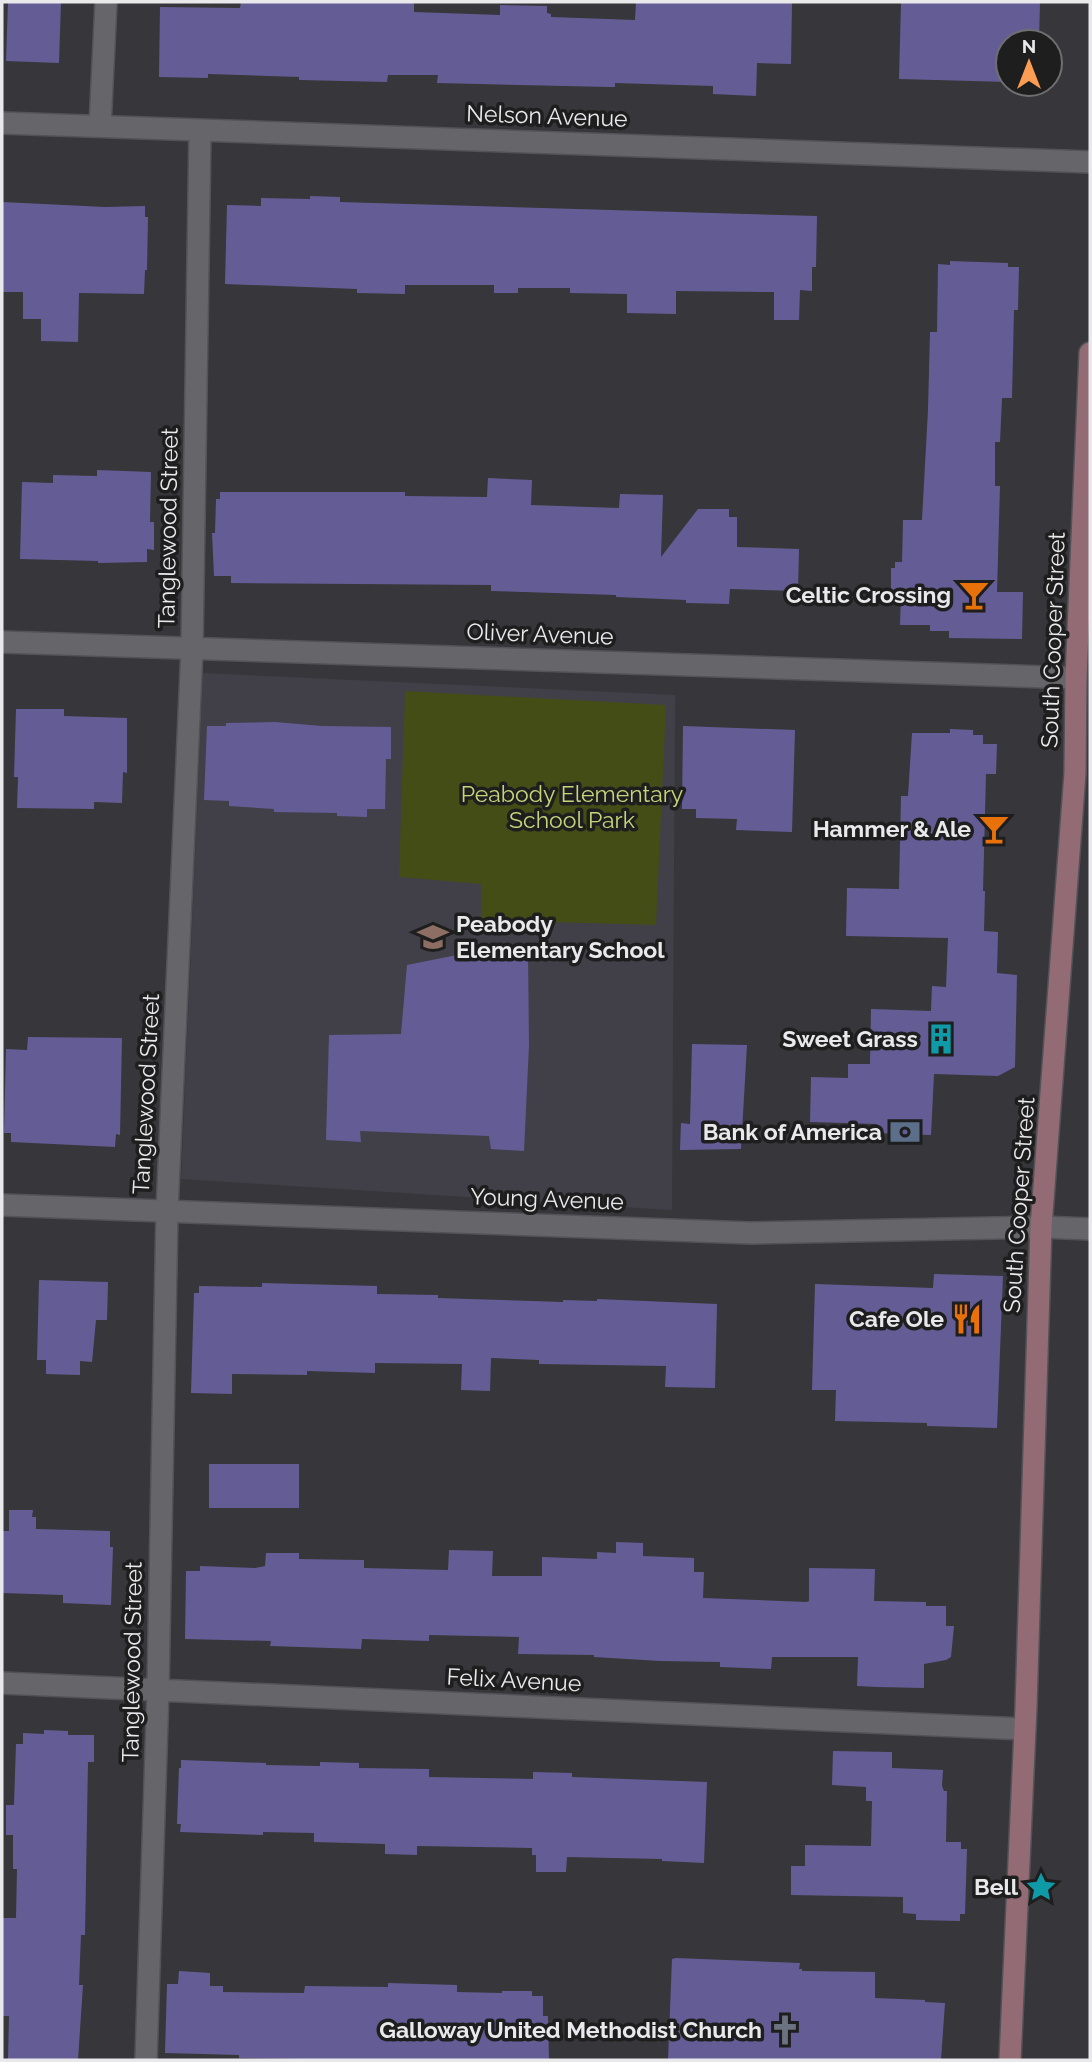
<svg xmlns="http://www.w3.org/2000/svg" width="1092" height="2062" font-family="Raleway,sans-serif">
  <rect width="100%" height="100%" fill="#37363a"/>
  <path fill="#414049" d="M203 673 675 695 672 1210 181 1179Z"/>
  <path fill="#454d17" d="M405 691 666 705 656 925 481 920V884L399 877Z"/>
  <path fill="#645d95" d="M8 2H61L59 63 6 61Z
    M241 2H414V12L500 15V5L547 6V13L551 14V17L635 20 636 2 792 3 791 64 757 63 756 96 713 94V86L615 83V87H610L437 83 438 75H388L387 82 299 80V77L208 74V78L159 77 160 7 240 8Z
    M901 2H1040L1039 42H1008V82L899 79Z
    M310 196 340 197V202L817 216 816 267H812V291L800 290 799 320H774V292L676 291V314L627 313V294L570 293V288H518V293H494V285H405V294L357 293V289L225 284 227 205 261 206V198L310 199Z
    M2 202 105 207 145 206V217H148L147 270H145L144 294 79 293 78 342 41 341V319H23V292H2Z
    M950 261 1008 263V267H1019L1018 310H1014L1012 398H1002L1000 442H995V486H1000L997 592H1023L1022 639 949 638V631H930V625H900L901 593H891V568H895V562H902L903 520H922L928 410 930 332H937L938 264 950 265Z
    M97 470 151 472 150 522H154V550L147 549V562L98 563V561L20 559 22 482 53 483V475L97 476Z
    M488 478 532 480 531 505 619 508 620 494 663 495 661 557 698 509H729V517H737V547L799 549 798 591 730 589 729 604 686 603V600L616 597V595L491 591V585L231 583V576H214L212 533H215L216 499H220V492H405V496L487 497Z
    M16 709H64V716L127 718V773L123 772 122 803 94 802V809L17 808 18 777H14Z
    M275 722 322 726 391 727V759H386L385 809H367V817L337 816V813L274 812V809L229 806V801L204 800 207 726H226V723Z
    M683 726 795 730 792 832 736 830 737 819 696 818V809H682Z
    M950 729 973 730V735H983V744H997L996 774H986L983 891H985L984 931 998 932 997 973 1017 975 1015 1067 998 1076 934 1074 931 1135 877 1133V1124L810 1122 811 1077 848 1078V1064H870L871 1009 931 1011 932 986 946 987 948 938 846 936 847 888 899 889 901 796H908L912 733H950Z
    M487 949 528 953 529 1045 524 1151 491 1149 489 1136 360 1131 361 1142 326 1140 329 1035 401 1034 407 965Z
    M28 1037 122 1038 120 1135 116 1134 115 1147 11 1142V1133H4L6 1049 27 1050Z
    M692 1044 747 1045 741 1149 680 1150 681 1123 690 1124Z
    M934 1274 1003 1276 997 1428 927 1426V1423L835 1421 836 1390H812L815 1284 933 1288Z
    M39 1280 108 1282 107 1320H96L92 1362 80 1361V1375L46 1374V1360H37Z
    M262 1283 377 1286V1294L438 1295V1298L563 1302V1300L597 1301V1299L717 1304 715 1388 665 1387 666 1366 539 1364V1360L491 1358 490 1391 461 1390 462 1364 375 1363V1373L307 1371V1375L232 1374V1394L191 1393 194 1293H199V1286L262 1287Z
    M209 1464H299V1508H209Z
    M9 1510H33L32 1517H36V1529L110 1531V1547H113L111 1605 63 1603V1595L2 1593V1531H9Z
    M616 1542 643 1543V1556L694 1558V1572H704L703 1598 807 1602 809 1601V1568L875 1569 874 1601 926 1602V1606H946V1626H954L951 1657 946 1660 924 1664V1688L877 1687 857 1686 858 1657H772L771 1669 720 1667V1662L660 1661 594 1657V1655L518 1654 519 1637 429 1635V1641L362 1639 361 1649 270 1646 271 1641 185 1639 186 1571H200V1566L255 1568 265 1566 266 1553H299V1559L364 1560V1568L448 1570 449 1550 493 1551 492 1576H542V1557L597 1559V1552L616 1553Z
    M44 1730 68 1731V1735H94V1762H88L85 1935H81L79 1985H83L78 2060H8L9 2016H2V1918H16L17 1869H13V1835H6V1805H14L16 1744H23V1733L44 1734Z
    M833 1751 892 1752V1768L943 1770 942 1786 944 1791H947L946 1842H961V1849H967L965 1914H960V1921L916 1920V1914L903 1913V1897L791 1895V1866H805V1845L871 1846 872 1801H866V1787L832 1785Z
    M181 1760 266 1763V1765L320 1766V1762L359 1763V1768L429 1769V1777L533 1779V1772L572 1773V1777L707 1782 704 1863 662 1861V1859L567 1857 566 1872H536V1855H532V1848L417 1846V1855L385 1854V1844L314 1842V1833L263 1832V1835L180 1832 181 1824H177L179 1768H181Z
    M676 1958 800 1963 799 1969H802V1971L875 1972V1998L925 2000V2002L945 2003 941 2060H668L672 1959Z
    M179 1971 210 1973V1986H223V1992L304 1993 305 1986 388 1987V1983L457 1985V1992L502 1993V1991H532V1996H543V2016H548L549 2060H365L239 2058V2055L165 2053 167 1984H178Z"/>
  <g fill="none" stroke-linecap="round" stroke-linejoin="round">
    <g stroke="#535256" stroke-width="24">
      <path id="minor" d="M2 123 1090 162
        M100 126 106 2
        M2 642 1076 678
        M2 1683 1024 1729
        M146 2060 158 1690 167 1211 192 649 200 131"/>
    </g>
    <g stroke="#535256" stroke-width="24">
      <path id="tertiary" d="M2 1205 751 1233 1041 1227 1090 1229"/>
    </g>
    <g stroke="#535256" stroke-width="24">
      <path id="secondary" d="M1010 2060 1026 1707 1041 1227 1075 773 1076 678 1090 353"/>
    </g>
    <use href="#minor" stroke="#66666a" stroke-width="21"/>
    <use href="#tertiary" stroke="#66666a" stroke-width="21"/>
    <use href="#secondary" stroke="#926b74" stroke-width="21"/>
  </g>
  <defs>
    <g id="bar-bare" transform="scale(2.415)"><path d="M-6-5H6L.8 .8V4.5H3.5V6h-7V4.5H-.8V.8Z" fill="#e8710a" stroke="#1e1e1f" stroke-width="2.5" paint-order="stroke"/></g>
    <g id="school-bare" transform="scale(2.415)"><path d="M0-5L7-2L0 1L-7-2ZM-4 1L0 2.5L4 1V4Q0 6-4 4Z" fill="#8d6e63" stroke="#1e1e1f" stroke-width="2.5" paint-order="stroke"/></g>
    <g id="building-bare" transform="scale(2.415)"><path d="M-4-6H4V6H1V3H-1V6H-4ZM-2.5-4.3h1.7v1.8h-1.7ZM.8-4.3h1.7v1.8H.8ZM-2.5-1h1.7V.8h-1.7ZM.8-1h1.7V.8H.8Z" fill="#0f9aa8" stroke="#1e1e1f" stroke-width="2.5" paint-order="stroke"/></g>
    <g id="bank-bare" transform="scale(2.415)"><path d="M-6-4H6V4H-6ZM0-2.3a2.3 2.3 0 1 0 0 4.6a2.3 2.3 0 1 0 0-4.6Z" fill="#5c6f8a" stroke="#1e1e1f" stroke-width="2.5" paint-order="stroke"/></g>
    <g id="restaurant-bare" transform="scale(2.415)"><path d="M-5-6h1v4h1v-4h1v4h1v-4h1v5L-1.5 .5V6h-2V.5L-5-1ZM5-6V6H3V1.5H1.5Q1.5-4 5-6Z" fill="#e8710a" stroke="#1e1e1f" stroke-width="2.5" paint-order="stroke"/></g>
    <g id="sight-bare" transform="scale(2.415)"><path d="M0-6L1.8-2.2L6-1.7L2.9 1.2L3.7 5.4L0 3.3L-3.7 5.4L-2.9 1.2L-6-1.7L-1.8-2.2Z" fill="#0f9aa8" stroke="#1e1e1f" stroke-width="2.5" paint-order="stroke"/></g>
    <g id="church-bare" transform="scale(2.415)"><path d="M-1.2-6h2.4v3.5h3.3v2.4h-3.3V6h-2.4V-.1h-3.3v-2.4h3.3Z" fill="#6b7280" stroke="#1e1e1f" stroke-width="2.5" paint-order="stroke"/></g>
  </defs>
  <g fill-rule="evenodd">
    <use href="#bar-bare" x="974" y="595"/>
    <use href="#bar-bare" x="994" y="829"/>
    <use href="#school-bare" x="433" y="937"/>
    <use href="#building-bare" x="941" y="1039"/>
    <use href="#bank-bare" x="905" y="1132"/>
    <use href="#restaurant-bare" x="967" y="1319"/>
    <use href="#sight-bare" x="1041" y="1887"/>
    <use href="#church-bare" x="785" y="2030"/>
  </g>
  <g text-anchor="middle" stroke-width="7" stroke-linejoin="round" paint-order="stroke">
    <g font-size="23" fill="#e9e9ec" stroke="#1e1e1f">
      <text transform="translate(547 116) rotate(2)" y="8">Nelson Avenue</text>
      <text transform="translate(168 528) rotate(-89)" y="8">Tanglewood Street</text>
      <text transform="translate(540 634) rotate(2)" y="8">Oliver Avenue</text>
      <text transform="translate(1053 640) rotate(-88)" y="8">South Cooper Street</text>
      <text transform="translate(146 1094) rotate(-87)" y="8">Tanglewood Street</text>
      <text transform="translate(547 1199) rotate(2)" y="8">Young Avenue</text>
      <text transform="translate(1019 1205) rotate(-86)" y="8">South Cooper Street</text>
      <text transform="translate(132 1662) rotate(-89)" y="8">Tanglewood Street</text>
      <text transform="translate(514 1680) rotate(3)" y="8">Felix Avenue</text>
    </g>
    <g font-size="23" font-weight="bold" fill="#e9e9ec" stroke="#1e1e1f" text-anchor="end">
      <text x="951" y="603">Celtic Crossing</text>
      <text x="971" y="837">Hammer &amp; Ale</text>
      <text x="456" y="932" text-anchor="start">Peabody<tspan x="456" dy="26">Elementary School</tspan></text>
      <text x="918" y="1047">Sweet Grass</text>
      <text x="882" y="1140">Bank of America</text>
      <text x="944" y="1327">Cafe Ole</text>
      <text x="1018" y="1895">Bell</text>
      <text x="762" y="2038">Galloway United Methodist Church</text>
    </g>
    <g font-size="23" fill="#c6d57a" stroke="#1e1e1f">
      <text x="572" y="802">Peabody Elementary<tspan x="572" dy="26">School Park</tspan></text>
    </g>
  </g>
  <rect width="1092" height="2062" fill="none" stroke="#e9e9ec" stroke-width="7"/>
  <g transform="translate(1029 63)"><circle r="33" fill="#1e1e1f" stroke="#6f6f71" stroke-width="2"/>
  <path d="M0-5L12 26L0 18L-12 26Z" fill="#fc9d53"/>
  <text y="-10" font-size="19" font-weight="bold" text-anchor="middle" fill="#e9e9ec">N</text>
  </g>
</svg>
